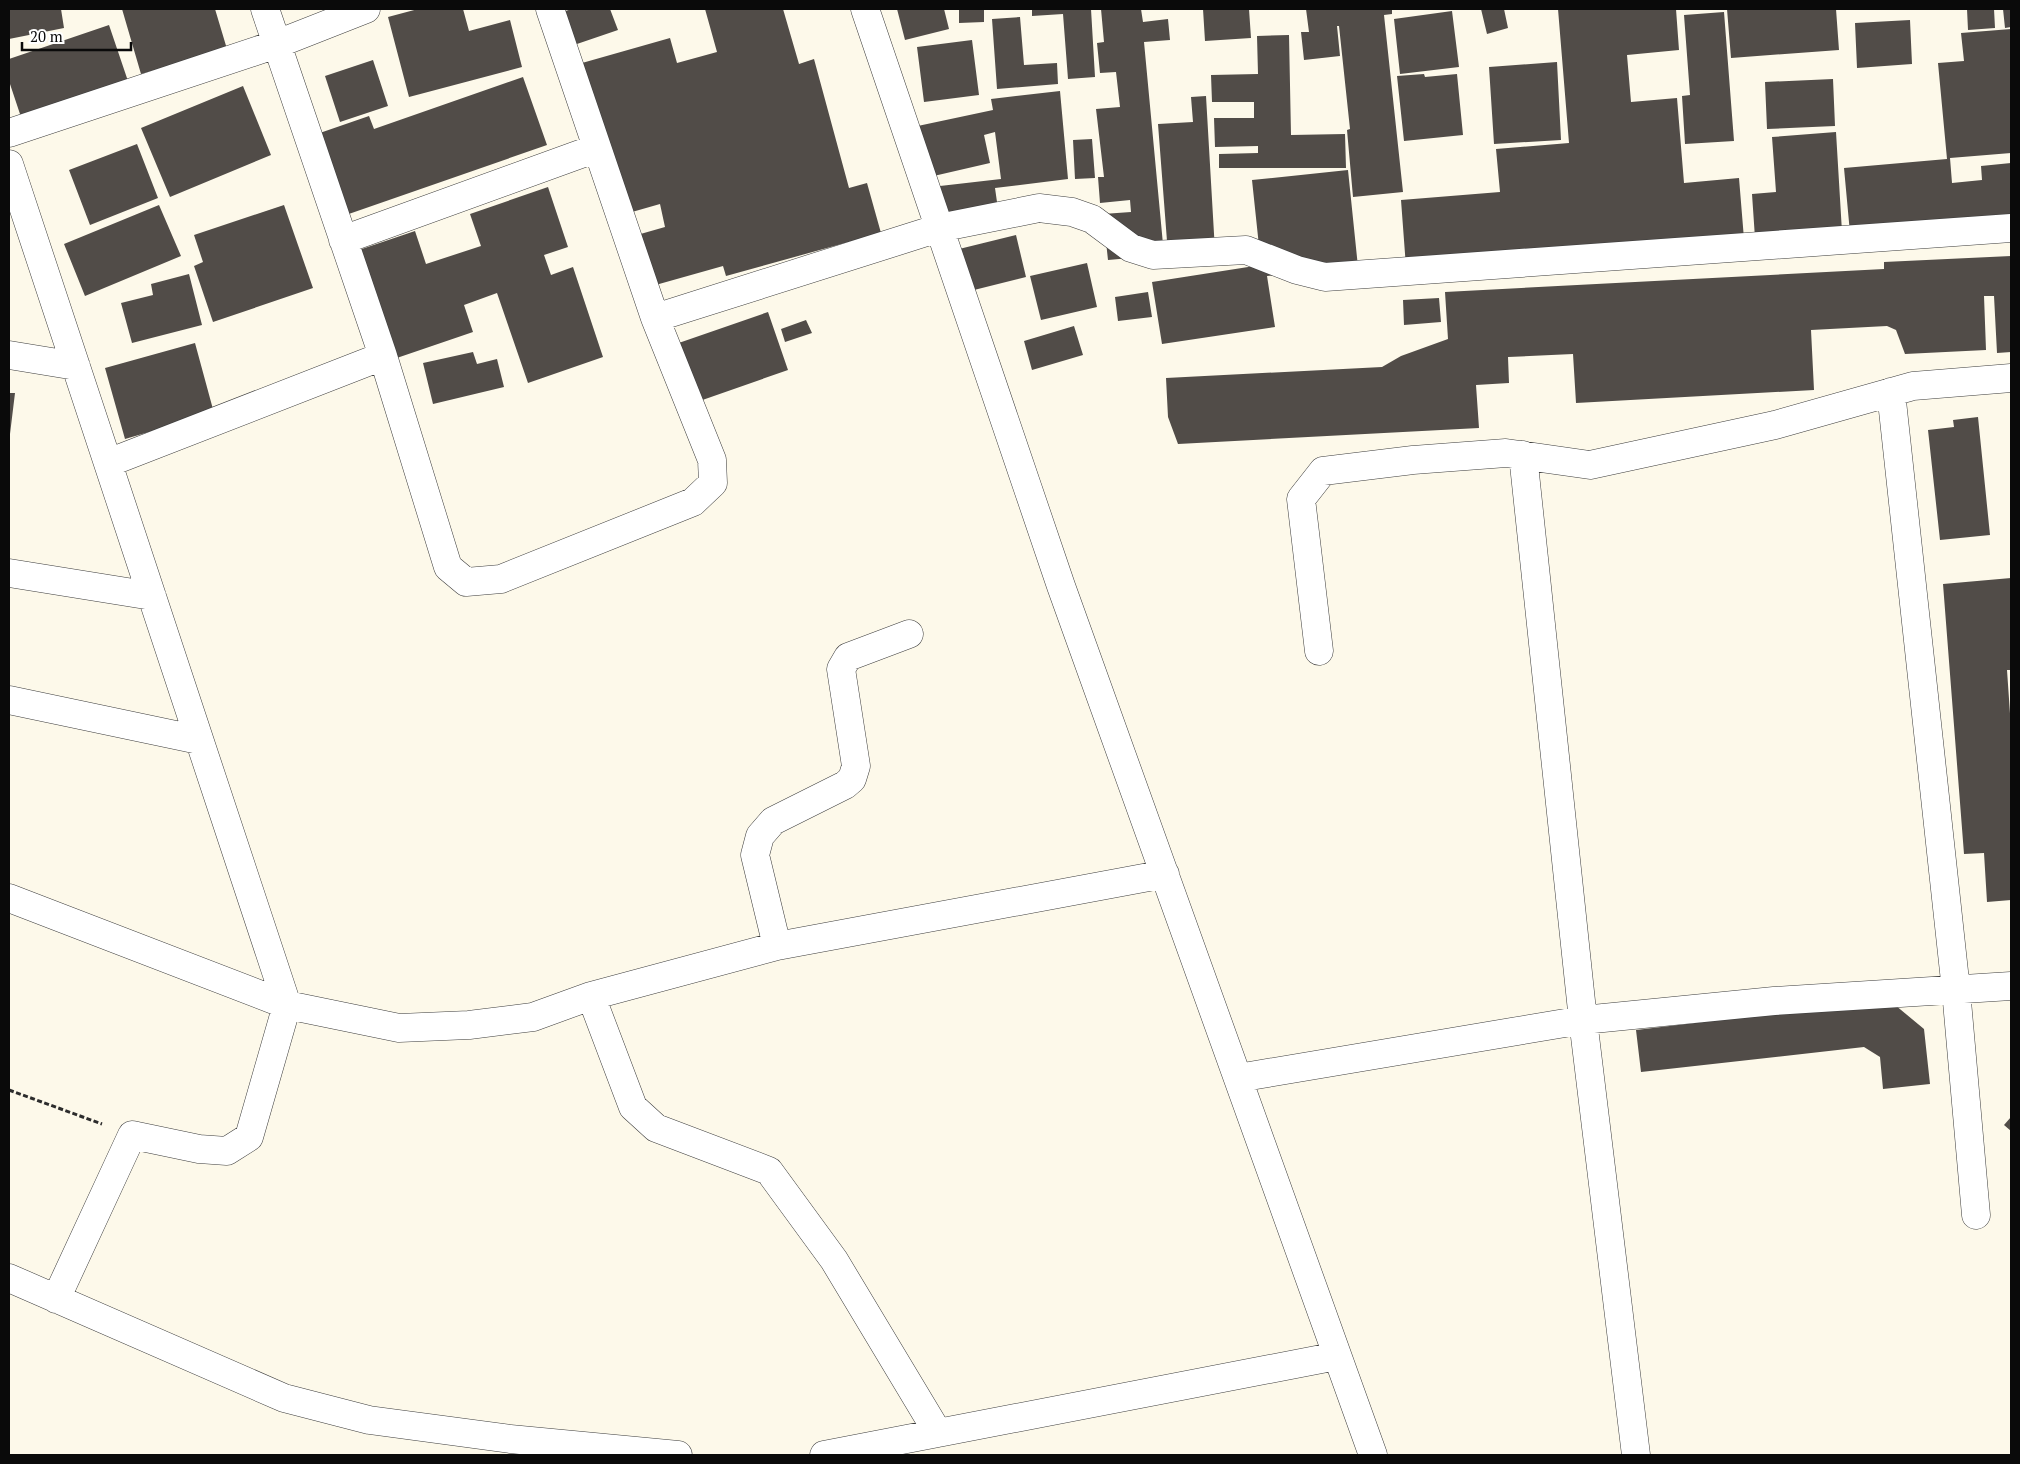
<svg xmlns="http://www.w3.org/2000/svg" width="2020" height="1464" font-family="'PT Serif',serif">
  <rect width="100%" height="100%" fill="#fdf9ea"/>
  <path fill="#514c48" d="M9 9H61L64 28 9 39Z
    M122 9H215L227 49 141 74Z
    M418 9H463L469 31 510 20 522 67 409 97 388 17Z
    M572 9H610L618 30 574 45 562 12Z
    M705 9H783L799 64 814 59 849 188 867 183 881 233 726 276 723 266 652 286 637 235 665 227 660 204 618 216 575 65 670 38 677 63 717 52Z
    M897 9H944L949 29 905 40Z
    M959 9H984V22L959 23Z
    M1032 9H1091L1095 77 1068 79 1063 14 1032 16Z
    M1101 9H1141L1143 22 1168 19 1170 40 1144 42 1164 255 1108 260 1103 214 1131 212 1130 200 1100 203 1098 177H1104L1096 109 1120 107 1116 72 1100 73 1097 43 1104 42Z
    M1203 9H1249L1251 38 1205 41Z
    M1306 9H1392V14L1384 15 1403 192 1353 197 1347 130 1350 129 1339 26H1337L1340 56 1304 60 1301 32H1309Z
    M1481 9H1504L1508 28 1487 34Z
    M1558 9H1676L1679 50 1627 55 1631 102 1677 98 1684 183 1739 178 1744 239 1406 267 1401 200 1500 192 1496 149 1569 143Z
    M1727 9H1836L1839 50 1731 58Z
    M1967 9H1994L1995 28 1968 30Z
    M2003 9H2011V27L2005 28Z
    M1452 11 1459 67 1400 74 1394 19Z
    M1724 12 1734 141 1685 144 1682 96 1690 95 1684 15Z
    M1020 17 1024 65 1057 63 1058 84 997 89 992 19Z
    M1910 20 1912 64 1857 68 1855 23Z
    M109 25 130 87 23 123 9 81V59Z
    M2011 29V153L1950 158 1952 183 1982 180 1981 166 2011 163V219L1850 233 1844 168 1947 159 1938 63 1964 61 1961 33Z
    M1289 35 1291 135 1345 134 1346 168H1219V154L1258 153V146L1215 147 1214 118H1254V102H1212L1211 75 1258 74 1257 36Z
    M972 40 979 95 924 102 917 47Z
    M373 60 388 106 340 122 325 76Z
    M1557 62 1561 140 1494 144 1489 67Z
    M1424 74 1425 77 1457 74 1463 135 1404 141 1397 76Z
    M523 77 547 145 343 216 314 135 369 116 374 129Z
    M1833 79 1835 126 1767 129 1765 82Z
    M243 86 271 155 170 197 141 128Z
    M1060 91 1068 179 995 188 999 216 945 222 940 186 1001 179 995 132 984 135 990 163 925 178 913 127 993 110 991 99Z
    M1206 96 1215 251 1168 254 1158 124 1193 122 1191 97Z
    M1836 132 1842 232 1755 238 1752 194 1776 192 1772 137Z
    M1092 139 1095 178 1075 179 1073 140Z
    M137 144 158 198 90 225 69 170Z
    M1348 170 1358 267 1267 276 1275 327 1162 344 1152 282 1261 265 1252 180Z
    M548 187 568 247 544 255 551 275 573 267 603 357 528 383 497 293 464 305 473 332 388 361 350 253 415 231 426 264 481 246 470 214Z
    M159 205 181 256 85 296 64 244Z
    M284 205 313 288 213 322 194 266 203 262 194 235Z
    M1016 235 1026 277 962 293 951 251Z
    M2011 256V352L1997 353 1994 296H1984L1986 350 1905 354 1896 330 1887 326 1811 330 1814 390 1576 403 1573 354 1508 357 1509 383 1476 385 1479 428 1178 444 1168 417 1166 378 1382 367 1401 356 1448 339 1445 292 1884 269V262Z
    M1087 263 1097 307 1041 320 1030 276Z
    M189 274 202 325 132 343 121 303 153 295 151 284Z
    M1148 292 1152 317 1118 321 1115 297Z
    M1439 298 1441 322 1404 325 1403 300Z
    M768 312 788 370 691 404 670 346Z
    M806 320 812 333 785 342 781 329Z
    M1074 326 1083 355 1032 370 1024 341Z
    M195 343 214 413 125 439 105 368Z
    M473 352 477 364 497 359 504 387 433 404 423 363Z
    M9 393H15L10 434H9Z
    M1978 417 1990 535 1940 540 1928 430 1954 427 1953 420Z
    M2011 578V670H2007L2011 728V900L1987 902 1984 853 1964 854 1943 584Z
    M1889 1000 1924 1029 1930 1084 1883 1089 1880 1057 1864 1047 1641 1072 1636 1030Z
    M2011 1117V1131L2004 1125Z"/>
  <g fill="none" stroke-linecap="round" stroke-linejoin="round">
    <g stroke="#3d3d3d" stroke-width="29">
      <path id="street" d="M265 9 383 356 448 567 466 582 501 579 693 502 713 483 712 460 655 318 550 9
        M865 9 1061 586 1373 1455
        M9 133 277 44 366 9
        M9 164 287 1005 249 1137 227 1151 199 1149 132 1135 56 1299
        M343 240 597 148
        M655 318 939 228 1039 208 1072 212 1092 219 1131 248 1153 255 1246 250 1297 270 1325 277 2011 228
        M9 355 76 366
        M1891 392 1956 990 1976 1215
        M1523 455 1583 1020 1636 1455
        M108 463 383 356
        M9 573 152 596
        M1319 651 1301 499 1323 471 1413 460 1506 453 1590 465 1775 425 1913 386 2011 378
        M9 700 199 740
        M9 898 287 1005 399 1028 469 1025 533 1017 591 996 777 946 1165 874
        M777 946 755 855 760 836 773 821 845 785 852 779 856 766 841 669 848 657 909 634
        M591 996 633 1107 656 1128 769 1171 834 1260 938 1433
        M1238 1078 1583 1020 1774 1001 2011 986
        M9 1278 284 1398 369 1420 510 1439 678 1455
        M824 1455 1337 1356"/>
    </g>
    <path stroke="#2c2c2c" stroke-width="3" stroke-dasharray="5 2.5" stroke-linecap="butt" d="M9 1090 102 1124"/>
    <use href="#street" stroke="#fff" stroke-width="28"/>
  </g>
  <rect width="2020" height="1464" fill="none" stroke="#0a0a0a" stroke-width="20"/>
  <path d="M22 42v8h109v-8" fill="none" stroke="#0a0a0a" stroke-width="2.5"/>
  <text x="30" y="42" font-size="15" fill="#0a0a0a" stroke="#ffffff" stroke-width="4" paint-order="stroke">20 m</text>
</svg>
